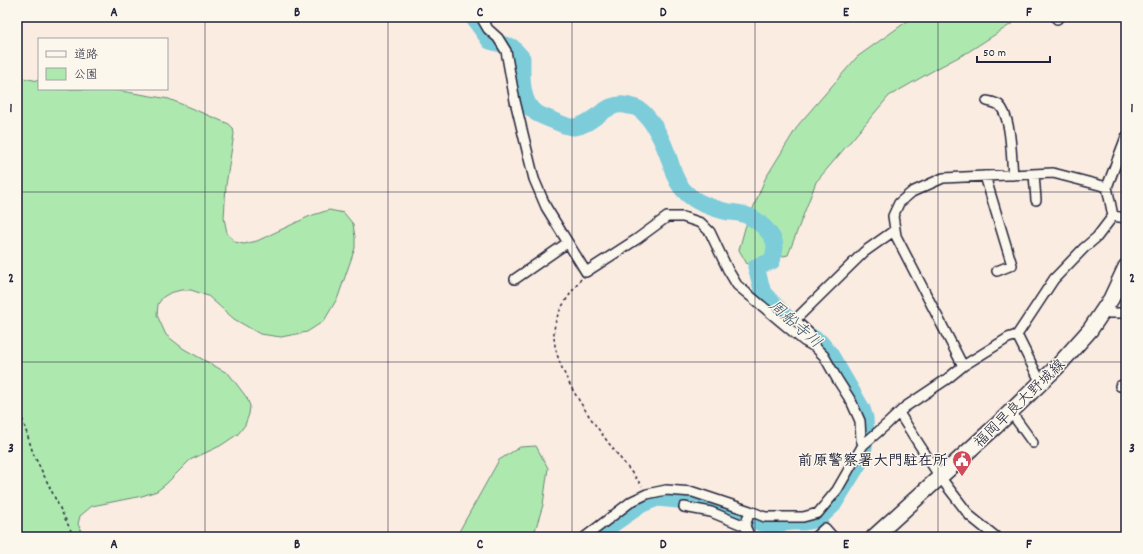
<svg xmlns="http://www.w3.org/2000/svg" width="1143" height="554" font-family="Dekko,'Klee One',sans-serif">
  <rect width="100%" height="100%" fill="#fbece2"/>
  <filter id="ink" filterUnits="userSpaceOnUse"><feTurbulence type="fractalNoise" baseFrequency=".025" numOctaves="2"/><feDisplacementMap in="SourceGraphic" scale="8" xChannelSelector="R" yChannelSelector="G"/><feConvolveMatrix kernelMatrix="1 2 1 2 8 2 1 2 1" color-interpolation-filters="sRGB"/></filter>
  <g filter="url(#ink)">
    <path fill="#ade9af" stroke="#688675" d="M913 17H1018L1016 21 968 52 936 69 889 96 816 182 788 255 747 264 739 250 745 228 765 179 799 124 857 57Z
      M17 77 39 81V89H109L169 99 229 124 233 128 234 134 226 185 224 218 227 233 235 242 244 244 257 241 310 216 329 210 344 213 353 224 355 237V248L338 297 324 321 307 332 281 337 260 334 234 319 208 296 191 290H181L170 293 163 297 158 304 157 315 166 335 184 349 229 374 247 398 250 406 249 414 245 425 238 434 220 446 190 460 166 484 157 491 142 496 92 506 80 516 78 524 84 537H17Z
      M536 446 548 468 543 505 533 537H456L499 460 520 447Z"/>
    <g fill="none" stroke-linecap="round" stroke-linejoin="round">
      <path stroke="#7dccda" stroke-width="17" d="M473 17 490 41 512 47 522 58C522 74 520 101 535 112 540 116 548 118 554 121 560 123 568 128 574 127 595 125 606 99 629 106 632 107 637 107 640 110 645 113 648 118 652 123 658 132 663 142 667 153 674 171 674 184 691 197 700 204 713 208 724 211 732 213 740 212 748 216 758 220 774 234 775 246 775 251 773 257 772 261L756 267 763 293 787 318 803 332 820 342 830 354 862 409 865 418 866 436 862 458 833 505 818 519 804 522H793L773 524 761 523 708 503 657 498 642 504 594 537"/>
      <g stroke="#22223b" stroke-width="12">
        <path id="minor" d="M481 17 488 29 498 38 506 51 515 101 534 179 546 207 586 272 637 239 667 217H683L701 223 710 232 728 270 737 285 804 341 815 347 824 356 837 379 851 401 860 421 861 439 863 445
          M1057 19 1059 17
          M987 101C991 102 996 103 999 105 1012 117 1011 158 1013 175
          M1034 174 1036 200
          M985 176 1012 265 997 271
          M1113 216 1126 218
          M515 279 567 243
          M1101 313H1126
          M1017 335 1041 383
          M811 345V335L795 320 864 252 895 230
          M963 366 896 236 893 216 899 203 912 192 943 178 1053 173 1107 187
          M1120 386 1126 383
          M1010 411 1033 443
          M899 413 940 477 970 516 996 537
          M684 507 711 512 745 526
          M585 537 632 501 647 494 666 490 693 492 750 511 765 517H803L818 513 837 490 863 445 887 424 905 407 947 379 963 366 1008 338 1017 335 1054 279 1084 248 1097 237 1113 216 1107 187 1126 137
          M750 537 745 526 750 511
          M815 537 825 528 833 537"/>
      </g>
      <g stroke="#22223b" stroke-width="18">
        <path id="primary" d="M874 537 996 426 1057 367 1090 330 1111 299 1126 267"/>
      </g>
      <path stroke="#22223b" stroke-width="1.5" stroke-dasharray="3 3" stroke-linecap="butt" d="M581 279C570 295 555 311 554 332 552 378 614 449 642 486
        M17 402 33 453 74 537"/>
      <use href="#minor" stroke="#fbf7ec" stroke-width="9"/>
      <use href="#primary" stroke="#fbf7ec" stroke-width="15"/>
    </g>
  </g>
  <path fill="none" stroke="#22223b" stroke-width="1" stroke-opacity="0.55" d="M205 17V537M388 17V537M572 17V537M755 17V537M938 17V537M17 192H1126M17 362H1126"/>
  <defs>
    <g id="civic-pin" transform="scale(1)"><path d="M0 17L-7.5 6A9.5 9.5 0 1 1 7.5 6Z" fill="#d1495b" stroke="#fbf7ec"/><path d="M-.6-6.5H3V-4.5H.6V-3L4-1V1h2V6H-6V1h2V-1L-.6-3ZM-1.2 2.5V6h2.4V2.5Z" fill="#fff"/></g>
  </defs>
  <g fill-rule="evenodd">
    <use href="#civic-pin" x="962" y="460"/>
  </g>
  <g text-anchor="middle" stroke-width="3" stroke-linejoin="round" paint-order="stroke">
    <g font-size="15" fill="#22223b" stroke="#fbf7ec">
      <text transform="translate(1019 403) rotate(-44)" y="5">福岡早良大野城線</text>
    </g>
    <g font-size="15" font-weight="bold" fill="#22223b" stroke="#fbf7ec" text-anchor="end">
      <text x="948" y="465">前原警察署大門駐在所</text>
    </g>
    <g font-size="16" font-style="italic" fill="#3d556b" stroke="#fbf7ec">
      <text transform="translate(796 323) rotate(41)" y="6">周船寺川</text>
    </g>
  </g>
  <rect width="1143" height="554" fill="none" stroke="#fbf7ec" stroke-width="44"/>
  <rect x="38" y="38" width="130" height="52" fill="#fbf7ec" stroke="#a4a2a5"/>
  <rect x="46" y="51" width="20" height="6" fill="#fbf7ec" stroke="#a4a2a5"/>
  <text x="74" y="58" font-size="12" fill="#22223b">道路</text>
  <rect x="46" y="68" width="20" height="12" fill="#ade9af" stroke="#a4a2a5"/>
  <text x="74" y="78" font-size="12" fill="#22223b">公園</text>
  <path d="M977 56v6h73v-6" fill="none" stroke="#22223b" stroke-width="2"/>
  <text x="983" y="56" font-size="12" fill="#22223b" stroke="#fbf7ec" stroke-width="3" paint-order="stroke">50 m</text>
  <rect x="22" y="22" width="1099" height="510" fill="none" stroke="#22223b" stroke-width="1.5"/>
  <g font-size="13" text-anchor="middle" font-weight="bold" fill="#22223b">
    <text x="114" y="16">A</text>
    <text x="297" y="16">B</text>
    <text x="480" y="16">C</text>
    <text x="663" y="16">D</text>
    <text x="846" y="16">E</text>
    <text x="1029" y="16">F</text>
    <text x="11" y="112">1</text>
    <text x="1132" y="112">1</text>
    <text x="11" y="282">2</text>
    <text x="1132" y="282">2</text>
    <text x="11" y="452">3</text>
    <text x="1132" y="452">3</text>
    <text x="114" y="548">A</text>
    <text x="297" y="548">B</text>
    <text x="480" y="548">C</text>
    <text x="663" y="548">D</text>
    <text x="846" y="548">E</text>
    <text x="1029" y="548">F</text>
  </g>
</svg>
